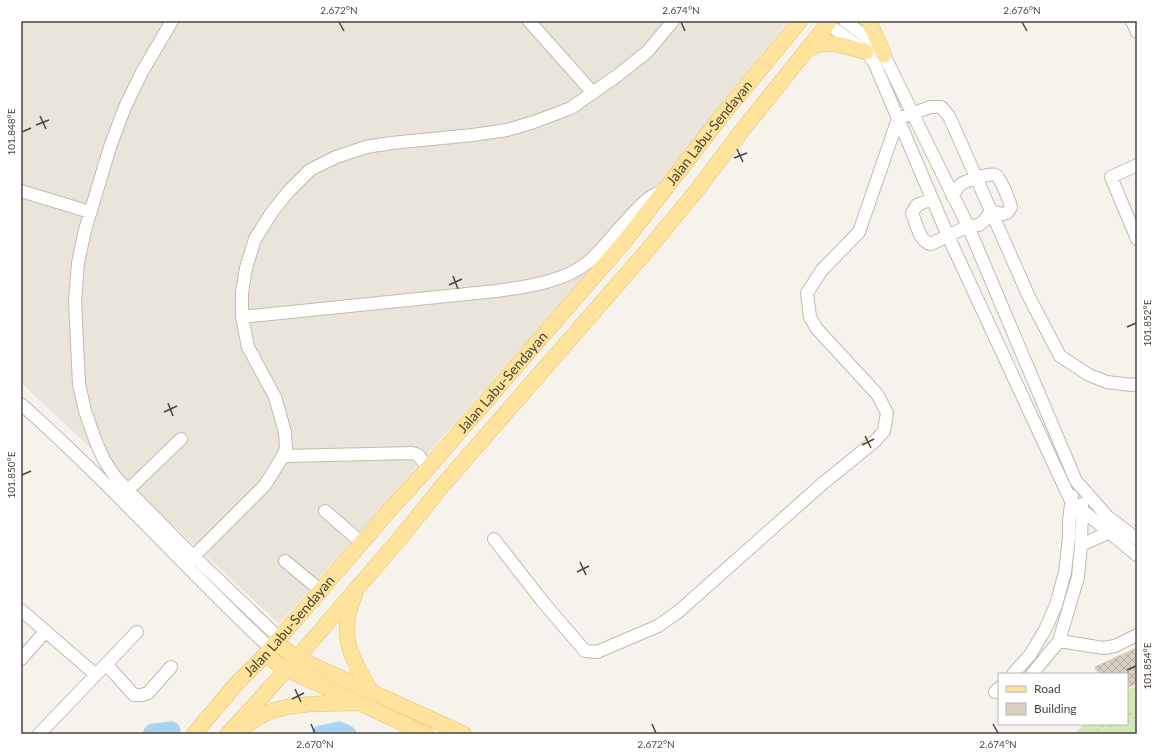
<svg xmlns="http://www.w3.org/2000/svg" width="1158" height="755" font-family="Lato,sans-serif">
  <defs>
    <pattern id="grass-dots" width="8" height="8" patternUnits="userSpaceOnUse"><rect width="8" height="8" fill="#d2eab5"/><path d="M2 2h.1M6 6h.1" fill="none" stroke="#b6ca9c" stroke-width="1.8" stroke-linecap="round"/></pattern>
    <pattern id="building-cross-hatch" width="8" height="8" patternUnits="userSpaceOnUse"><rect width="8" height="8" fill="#d8cfc1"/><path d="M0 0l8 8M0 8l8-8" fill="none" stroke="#b1aa9e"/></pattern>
  </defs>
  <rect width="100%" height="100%" fill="#f6f3ec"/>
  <path fill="#eae5da" d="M21 21H788L588 271 279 624 21 383Z"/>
  <path fill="url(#grass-dots)" d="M1137 709V734H1095L1094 731 1103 724H1127V713Z"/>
  <path fill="#d2eab5" d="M1137 685V709L1127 713V690Z
    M1137 716V734H1102L1101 732 1119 724H1127V721Z
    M1083 724H1103L1094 731 1095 734H1076Z"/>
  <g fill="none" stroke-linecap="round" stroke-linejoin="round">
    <path stroke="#a9d4f2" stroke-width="17" d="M151 734 153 732 172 730
      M320 734 339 730 348 734"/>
  </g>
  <path fill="url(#building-cross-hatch)" stroke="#d3c7b4" d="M1137 648V683L1127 688V674H1099L1095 667Z"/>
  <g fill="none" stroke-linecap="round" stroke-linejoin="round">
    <g stroke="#c2bbae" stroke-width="14">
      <path id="minor" d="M172 21 142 72 125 107 110 147 85 230 78 263 75 301 79 384 85 411 96 442 104 460 116 478 180 543 278 637
        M529 21 593 93
        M824 21 866 52 874 62 948 236 1071 501 1137 555
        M845 21 873 42 884 55 968 226 1076 481 1107 516 1137 539
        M1132 21 1137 32
        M1137 165 1111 177 1137 239
        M21 191 90 212
        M932 199 917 205 912 213C916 222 919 242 931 244L968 226 979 225 984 221 991 211 1003 214 1007 213 1011 207C1009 200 1001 179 996 175 991 172 964 181 960 185 957 188 955 192 952 195
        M242 317 496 291C526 287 563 282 587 263 602 252 644 194 659 193
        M21 404C108 481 185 568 270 648
        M283 456 413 453 418 455 428 468
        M128 490 181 439
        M325 511 362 543
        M494 539 543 602 585 651 597 652 658 626 678 612 821 485 875 441 884 431 887 413 877 394 817 329 810 317 807 293 822 270 859 232 898 119 930 107H941L949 116 1029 297 1060 356 1089 375 1107 382 1131 385 1137 384
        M1081 545 1110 532
        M194 556 265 485 283 456 286 448 285 432 275 397 248 347 242 317V293L246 268 255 239 272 212 288 192 310 170 336 157 366 147 391 143 473 135 507 130 534 122 571 108 618 75 647 52 673 21
        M285 561 320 590
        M21 610 96 675
        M1059 641 1104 648 1115 646 1137 635
        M21 659 45 632
        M106 664 134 695H142L148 693 171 667
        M1013 674 1030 655 1045 630 1056 605 1065 572 1069 537V521L1072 496
        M1032 674 1059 641 1078 577 1081 545 1082 504
        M995 692 999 688
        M39 734 137 632"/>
    </g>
    <g stroke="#e6c16a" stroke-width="16">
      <g id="major">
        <path d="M869 21 884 55"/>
        <path d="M808 50C825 37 847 47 866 52"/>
        <path d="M355 594C337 635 351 656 371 692"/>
        <path d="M275 642 297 658 464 734"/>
        <path d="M265 655 286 669 426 734"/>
        <path d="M236 732C247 725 259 715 272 711 299 702 330 704 358 703"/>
        <path id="s1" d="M194 734 237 683 265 655 387 513 428 468 624 242 720 118 800 21"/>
        <path d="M228 734 297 658 402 536 442 486 645 253 697 190 740 133 830 21"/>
      </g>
    </g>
    <use href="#minor" stroke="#fff" stroke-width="12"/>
    <use href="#major" stroke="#ffe39c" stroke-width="15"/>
  </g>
  <path fill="none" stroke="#4b4439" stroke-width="1.5" d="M339 22 344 31M681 22 685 31M1022 22 1027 31M40 116 46 129M36 125 49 120M22 132 31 128M737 149 743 162M734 158 747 153M453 276 458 289M449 285 462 279M1127 327 1136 323M168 403 173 416M164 412 177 406M865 436 871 448M862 445 874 439M22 475 31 471M580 562 586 575M577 572 589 566M1127 670 1136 666M295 689 301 702M292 699 304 693M311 724 315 733M652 724 656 733M993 724 998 733"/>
  <g text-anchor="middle" stroke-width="4" stroke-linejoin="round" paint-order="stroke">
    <g font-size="14" fill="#4b4439" stroke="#fff">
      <text dy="5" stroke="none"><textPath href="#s1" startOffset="792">Jalan Labu-Sendayan</textPath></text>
      <text dy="5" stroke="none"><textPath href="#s1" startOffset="468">Jalan Labu-Sendayan</textPath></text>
      <text dy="5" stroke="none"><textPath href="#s1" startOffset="144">Jalan Labu-Sendayan</textPath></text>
    </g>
  </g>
  <rect width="1158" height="755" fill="none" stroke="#ffffff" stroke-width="44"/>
  <rect x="998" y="673" width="130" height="52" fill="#ffffff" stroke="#b7b4b0"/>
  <rect x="1006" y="686" width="20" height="6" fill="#ffe39c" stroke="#b7b4b0"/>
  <text x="1034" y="693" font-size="12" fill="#4b4439">Road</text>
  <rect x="1006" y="703" width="20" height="12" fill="#d8cfc1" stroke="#b7b4b0"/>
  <text x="1034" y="713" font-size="12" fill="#4b4439">Building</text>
  <rect x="22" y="22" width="1114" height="711" fill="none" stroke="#4b4439" stroke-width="1.5"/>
  <g font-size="10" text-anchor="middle" fill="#4b4439">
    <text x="339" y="14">2.672°N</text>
    <text x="681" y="14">2.674°N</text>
    <text x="1022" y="14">2.676°N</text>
    <text transform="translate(11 132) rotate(-90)" y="4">101.848°E</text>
    <text transform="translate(1147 323) rotate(-90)" y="4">101.852°E</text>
    <text transform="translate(11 475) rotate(-90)" y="4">101.850°E</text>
    <text transform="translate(1147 666) rotate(-90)" y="4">101.854°E</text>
    <text x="315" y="748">2.670°N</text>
    <text x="656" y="748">2.672°N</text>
    <text x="998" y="748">2.674°N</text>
  </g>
</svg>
